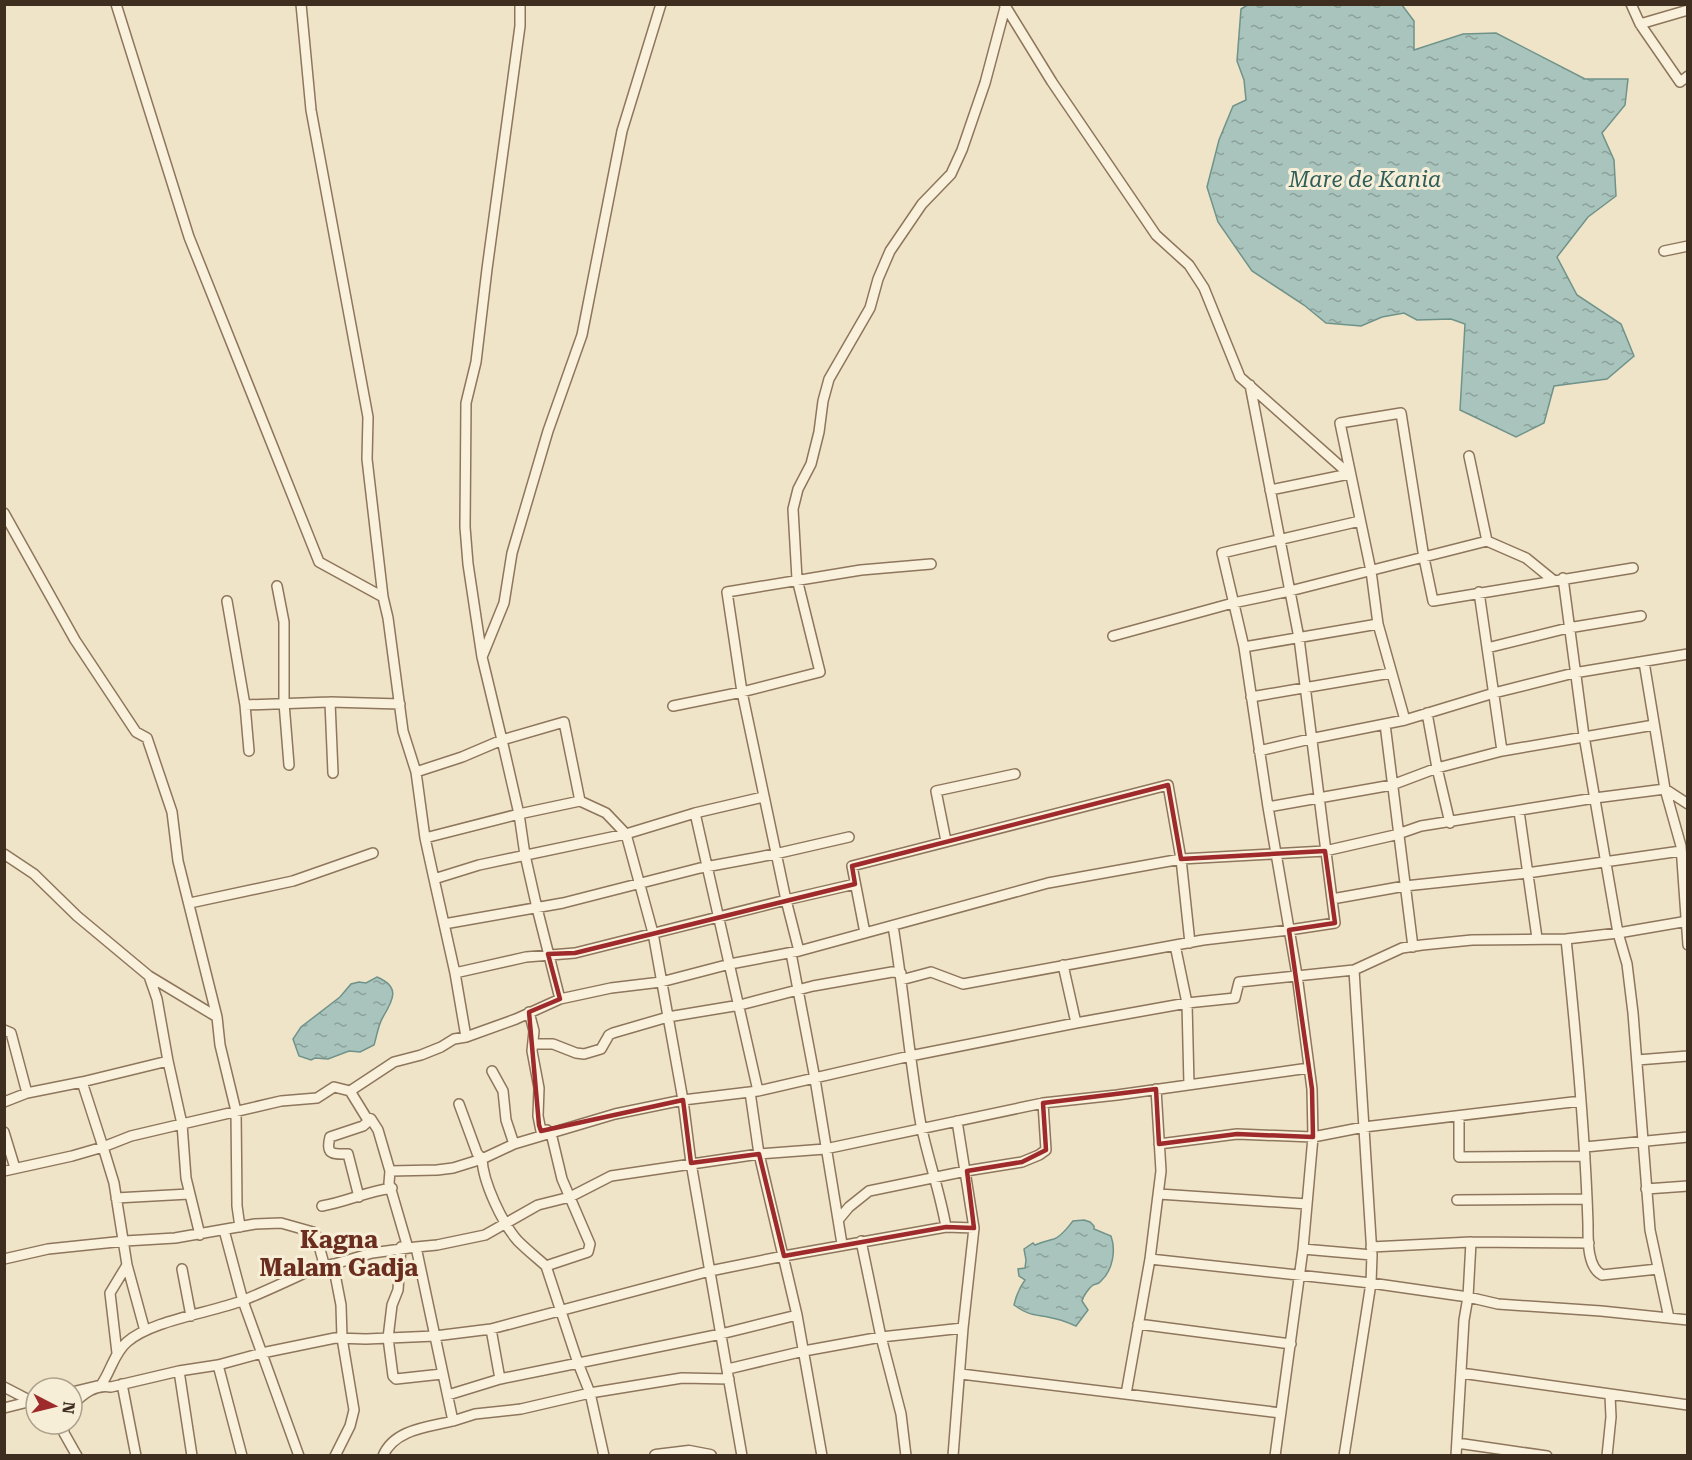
<svg xmlns="http://www.w3.org/2000/svg" width="1692" height="1460" font-family="'Roboto Serif',serif">
  <defs>
    <pattern id="water-ripples" width="26" height="14" patternUnits="userSpaceOnUse" patternTransform="scale(1.5)"><rect width="26" height="14" fill="#a9c4bc"/><path d="M2 4q2-2 4 0t4 0M15 11q2-2 4 0t4 0" fill="none" stroke="#8ba098"/></pattern>
  </defs>
  <rect width="100%" height="100%" fill="#f0e4c8"/>
  <path fill="url(#water-ripples)" stroke="#6f938a" stroke-width="1.5" d="M1249 4 1402 5 1414 21V50L1463 34 1496 33 1585 79H1628L1625 105 1602 133 1614 160 1616 196 1588 217 1557 257 1577 295 1621 324 1634 356 1607 379 1554 386 1544 423 1516 437 1460 410 1465 324 1451 319 1417 320 1404 313 1382 317 1361 326 1326 323 1304 305 1252 271 1218 222 1207 187 1219 140 1233 106 1246 100 1244 80 1237 61 1241 9Z
    M377 977C401 987 393 1000 383 1017 378 1025 377 1036 374 1045L360 1052 349 1051 328 1059 315 1058 311 1060 299 1056 293 1039 301 1027 340 997 351 984 359 982 366 983Z
    M1084 1220 1090 1222 1094 1226V1229L1111 1236C1116 1250 1113 1270 1101 1281 1099 1284 1095 1284 1093 1285 1089 1288 1083 1296 1082 1301L1088 1310 1076 1326C1069 1323 1059 1319 1052 1318 1035 1314 1031 1317 1014 1305 1016 1296 1020 1287 1025 1280L1019 1276 1018 1269 1025 1268 1026 1260 1024 1249 1033 1243 1035 1245C1042 1242 1047 1241 1054 1239 1062 1236 1067 1228 1073 1221Z"/>
  <g fill="none" stroke-linecap="round" stroke-linejoin="round">
    <g stroke="#8d765c" stroke-width="12">
      <path id="minor" d="M116 4 189 237 319 562 383 597
        M301 4 311 110 368 417 367 459 383 597 388 618 403 731 416 772
        M520 4V26L487 269 476 362 466 403 465 527 468 564 482 657 502 740 564 722 580 801 606 813 626 834 653 933 683 1100 691 1163 742 1456
        M1004 4 1052 82 1156 235 1189 265 1204 288 1240 377 1349 474
        M1631 4 1640 24 1680 82 1688 76
        M1640 24 1688 10
        M1664 251 1688 246
        M1469 456 1487 541 1526 558 1553 580
        M1270 490 1349 474
        M4 513 75 640 136 732 147 738 172 812 178 861 217 1017
        M1563 578 1584 736 1618 933 1627 964 1633 1013 1650 1230 1669 1318
        M277 586 284 622V703L289 765
        M1479 592 1502 751
        M227 601 245 705 249 751
        M1113 636 1233 603 1290 591 1487 541
        M1244 647 1378 624
        M1487 648 1568 628 1641 616
        M482 657 504 603 512 553 548 431 582 335 622 131 661 4
        M1644 662 1665 789 1681 846 1688 945
        M1251 697 1391 673
        M330 702 333 773
        M245 705 330 702 400 704
        M673 706 742 692 820 672 797 579 793 509 798 489 811 464 819 432 823 401 829 379 870 308 878 279 890 251 922 204 951 174 962 150 985 83 1006 4
        M1427 713 1437 768 1450 823
        M1405 720 1378 624 1371 571 1340 423 1401 413 1424 558 1433 601 1633 568
        M1385 724 1413 947
        M1259 751 1310 739 1405 720 1494 693 1574 673 1688 654
        M1268 807 1392 785 1437 768 1502 751 1654 725
        M1519 811 1537 938
        M695 813 758 1091
        M425 838 519 814 580 801
        M946 841 936 791 1015 774
        M4 854 34 874 77 916 149 976 217 1017 220 1045 236 1111 237 1206 240 1227
        M434 879 425 838 416 772 462 757 502 740 519 814 525 855 537 908 560 999
        M855 884 786 900 742 692 727 592 861 570 931 564
        M1332 899 1405 886 1527 873 1681 851
        M190 903 293 881 373 853
        M444 924 563 903 700 868 775 854 849 837
        M893 926C904 992 909 1059 921 1125 928 1159 940 1192 946 1227
        M865 933 852 866 1168 785 1181 859 1190 943
        M1566 939C1576 1034 1585 1129 1588 1224 1588 1240 1587 1267 1602 1275L1658 1269
        M1175 945 1187 1003 1189 1085
        M791 953 815 1079 842 1244
        M1063 965 1076 1023
        M455 973 526 957 575 953 786 900 799 951
        M149 976 157 999 168 1061 182 1124 131 1136 103 1147 82 1082 168 1061
        M901 980 931 972 963 984 1203 940 1289 930 1335 923 1299 638 1250 385
        M529 1012 534 1031 532 1051 539 1088 538 1116 541 1131 547 1130 551 1133 562 1179 590 1244 588 1252 546 1266
        M4 1030 11 1033 27 1093
        M466 1037 455 973 434 879 479 865 626 834 695 813 763 797
        M533 1044H553L576 1053 584 1054 601 1049 609 1035 613 1033 668 1017 740 1005 813 986 892 972 901 973
        M1637 1060 1688 1056
        M492 1071 503 1091 506 1120 514 1144
        M350 1091 394 1062 421 1055 441 1047 454 1039 466 1037 516 1019 560 999 611 988 661 982 730 964 799 951 1048 883 1181 859 1325 851 1395 835 1421 826 1595 798 1665 789 1688 804
        M750 1092 759 1154 797 1315 822 1456
        M4 1102 27 1093 82 1082
        M459 1104 477 1153 482 1159C483 1182 502 1223 518 1241 527 1250 537 1258 546 1266L578 1363 590 1393 604 1456
        M1459 1117V1157L1585 1156
        M4 1132 15 1168
        M1159 1144 1237 1134 1313 1137 1364 1127 1581 1101
        M1585 1147 1688 1137
        M4 1171 72 1156 103 1147 114 1183 127 1265 110 1293 117 1353
        M390 1171 437 1170 453 1168 482 1159 514 1144 615 1114 683 1100 758 1091 910 1056 1076 1023 1187 1003 1235 998 1239 982 1354 970 1402 948 1422 945 1472 940 1566 939 1618 933 1688 921
        M1646 1189 1688 1186
        M1159 1194 1307 1204
        M359 1197 348 1154C334 1154 325 1156 330 1137L363 1126 371 1119
        M116 1198 189 1194
        M1457 1200 1587 1199
        M322 1206C346 1202 368 1191 392 1188
        M839 1219 849 1207 869 1191 966 1171 1022 1162 1039 1155 1046 1150 1043 1103
        M224 1230 243 1301 299 1456
        M200 1235 186 1178 182 1124 281 1101 317 1098 334 1087 350 1091 366 1117 371 1119 378 1130 390 1171 389 1183 408 1248
        M861 1241 881 1337 901 1414 906 1456
        M401 1247 398 1290 392 1305 388 1338 393 1376 396 1379 442 1374
        M416 1247 437 1245 485 1235 538 1205 570 1197 611 1176 759 1154 825 1149 1043 1103 1117 1095 1309 1068
        M1371 1247 1471 1242 1589 1243
        M1303 1249 1372 1255
        M4 1259 48 1249 125 1241 175 1238 255 1224 281 1223 313 1232 316 1235 324 1264
        M1150 1259 1371 1283 1468 1297 1498 1304 1601 1311 1688 1320
        M333 1264 341 1305 342 1338 354 1410 350 1426 335 1456
        M127 1265 145 1331
        M182 1269 191 1316
        M1138 1324 1291 1344
        M491 1329 500 1379
        M218 1365 242 1456
        M728 1369 804 1351 881 1337 963 1328
        M179 1371 192 1456
        M1461 1373 1688 1405
        M961 1374 1281 1413
        M122 1384 136 1456
        M4 1387 31 1401
        M72 1392 101 1385C111 1371 114 1353 127 1342 152 1320 211 1313 244 1300 271 1289 298 1276 324 1264L331 1265 372 1253 416 1247 453 1421 475 1414 521 1409 590 1393 682 1378 729 1379
        M1126 1394 1150 1259 1161 1171 1156 1089
        M448 1395 500 1379 721 1334 797 1315
        M72 1405C83 1394 95 1384 111 1387L179 1371 218 1365 262 1353 335 1338 366 1339 435 1336 491 1329 710 1271 784 1256 946 1227 974 1228
        M4 1408 36 1400
        M64 1424V1433L77 1456
        M1457 1443 1547 1456
        M383 1456C394 1429 429 1427 453 1421
        M953 1456 963 1328 974 1228 957 1121
        M1275 1456 1303 1249 1313 1137 1312 1089 1297 975 1268 807 1244 647 1222 553 1360 521
        M1344 1456 1371 1283 1372 1255 1354 970
        M1456 1456 1464 1320 1468 1297 1471 1242
        M1607 1456 1611 1417 1610 1395"/>
    </g>
    <g stroke="#8d765c" stroke-width="15">
      <path id="tertiary" d="M656 1456 689 1452 710 1456"/>
    </g>
    <use href="#minor" stroke="#faf1dc" stroke-width="9"/>
    <use href="#tertiary" stroke="#faf1dc" stroke-width="12"/>
  </g>
  <path fill="none" stroke="#9e2a2b" stroke-width="4.5" stroke-linejoin="round" d="M1168 785 1181 859 1325 851 1335 923 1289 930 1312 1089 1313 1137 1237 1134 1159 1144 1156 1089 1043 1103 1046 1150 1022 1162 967 1171 974 1228 946 1227 784 1256 759 1154 691 1163 683 1100 541 1131 539 1125 529 1012 560 999 548 954 575 953 855 884 852 866Z"/>
  <g text-anchor="middle" stroke-width="6" stroke-linejoin="round" paint-order="stroke">
    <g font-size="22" font-style="italic" fill="#2f5d5a" stroke="#f7eed8">
      <text x="1365" y="187">Mare de Kania</text>
    </g>
    <g font-size="24" font-weight="bold" fill="#6b2e1e" stroke="#f7eed8">
      <text x="339" y="1248">Kagna<tspan x="339" dy="28">Malam Gadja</tspan></text>
    </g>
  </g>
  <rect width="1692" height="1460" fill="none" stroke="#3d2e20" stroke-width="12"/>
  <g transform="translate(54 1406) rotate(97)"><circle r="28" fill="#f7eed8" stroke="#ada18e" stroke-width="1.5"/>
  <path d="M0-4.5L10 22L0 15L-10 22Z" fill="#9e2a2b"/>
  <text y="-9" font-size="16" font-weight="bold" text-anchor="middle" fill="#3d2e20">N</text>
  </g>
</svg>
